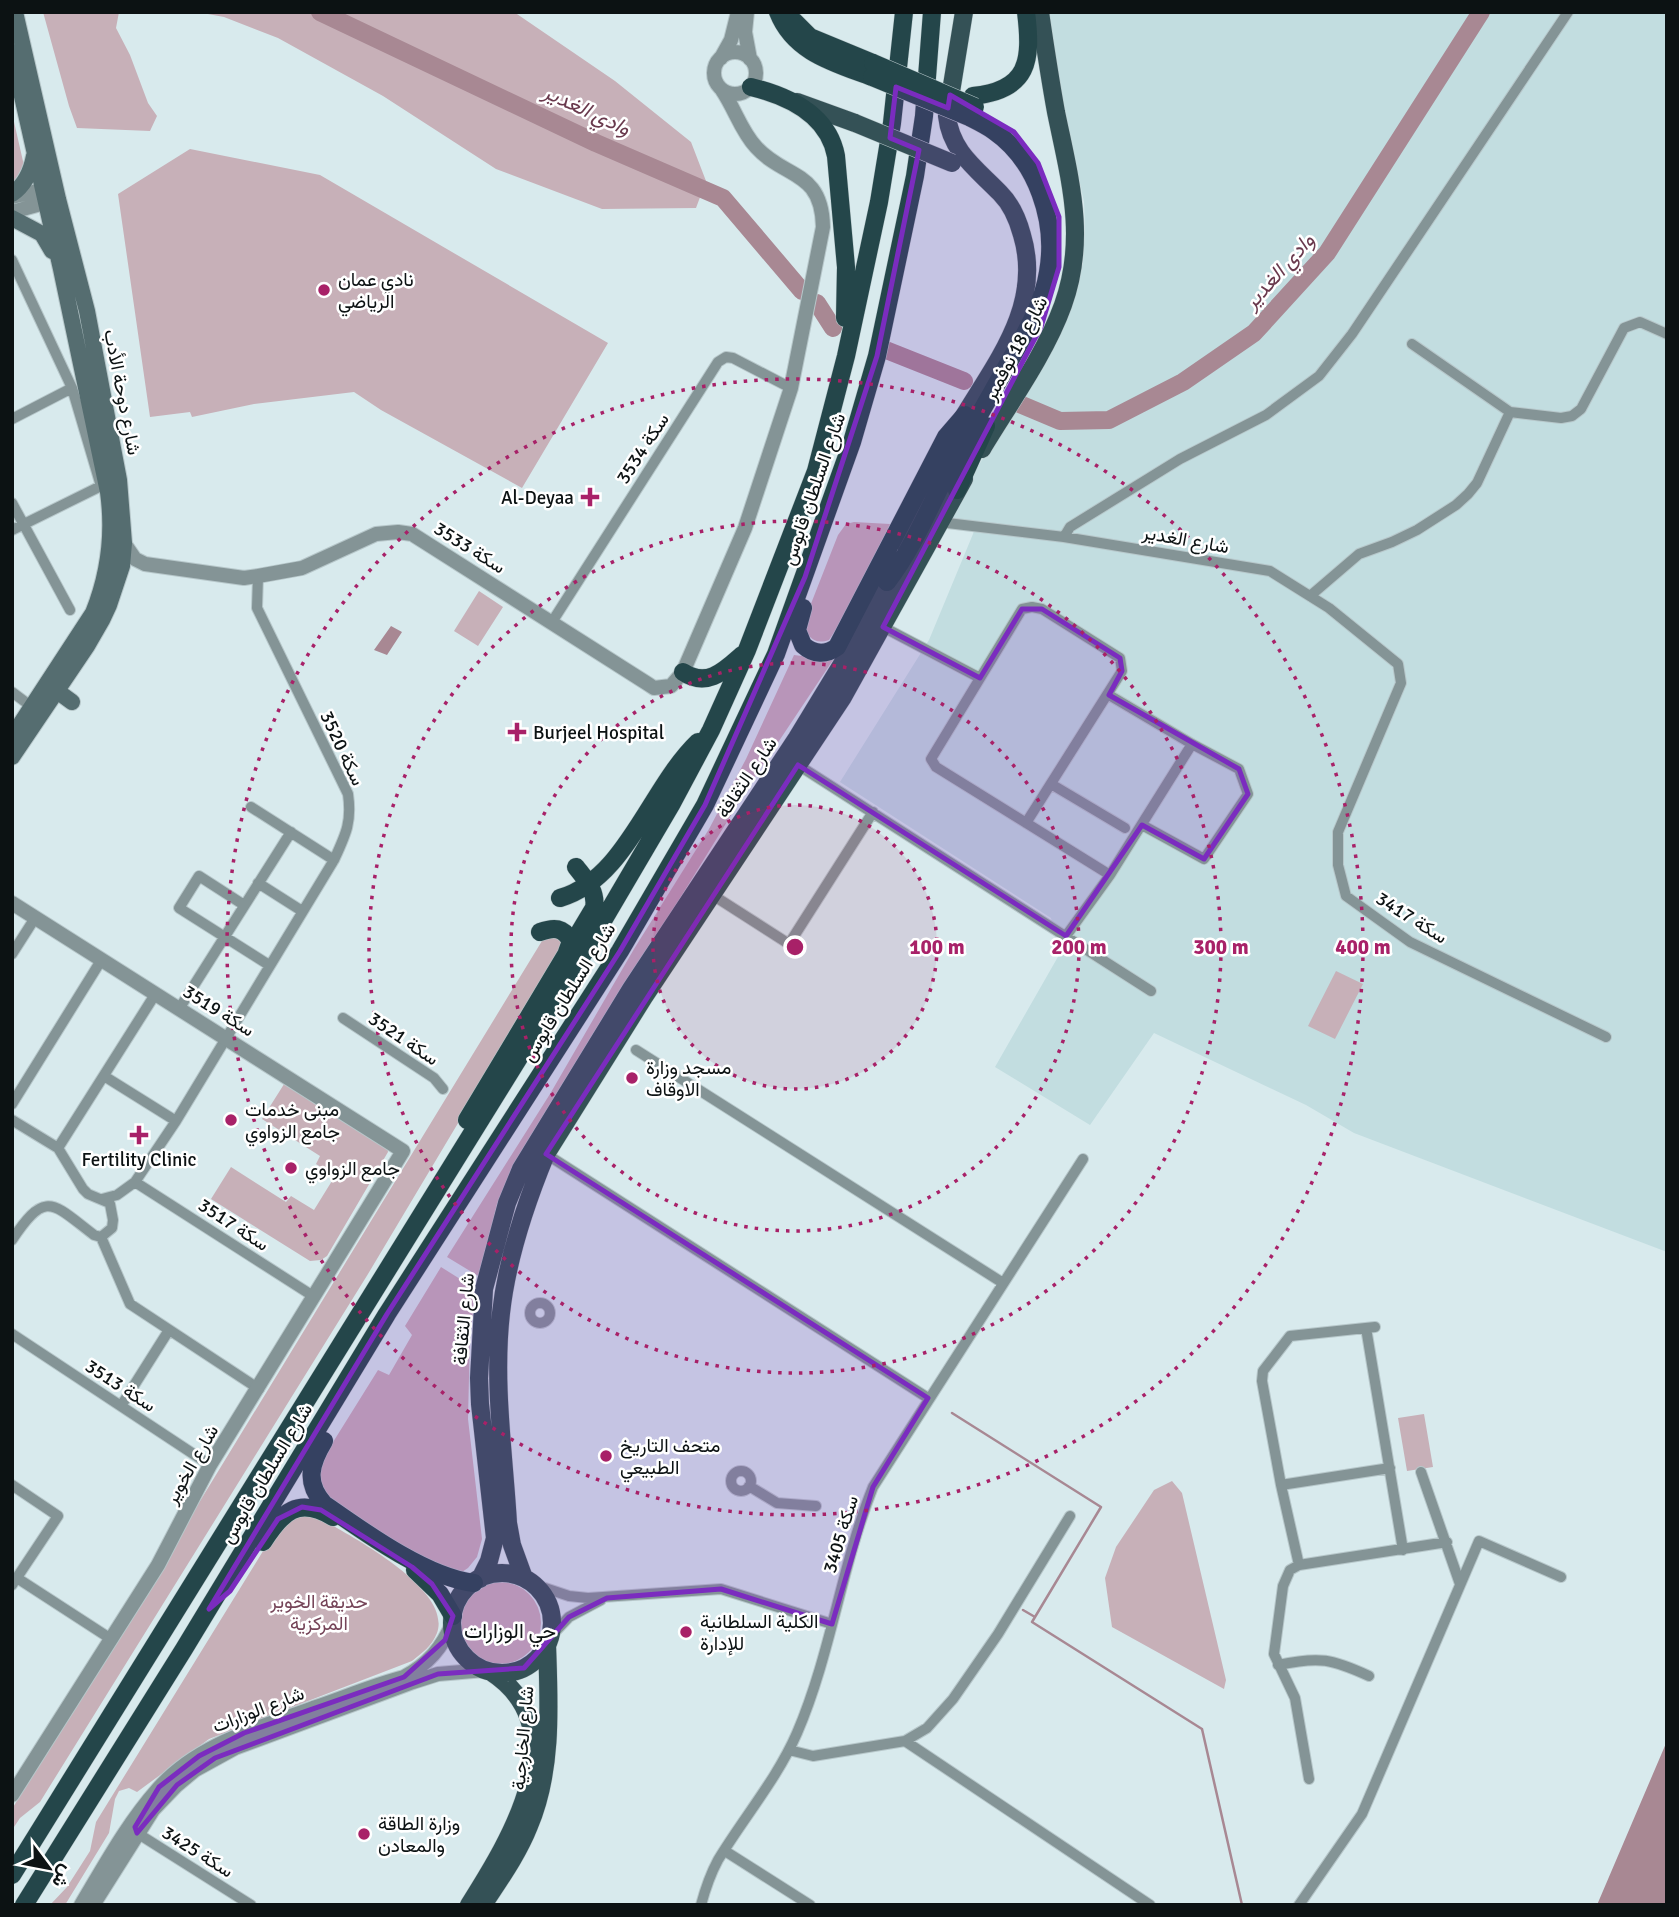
<svg xmlns="http://www.w3.org/2000/svg" width="1679" height="1917" font-family="Signika,Vazirmatn,sans-serif">
  <rect width="100%" height="100%" fill="#d8eaed"/>
  <path fill="#c2dde0" d="M1044 12H1667V1252L1354 1133 1306 1105 1154 1033 1090 1125 995 1067 1059 955 1051 918 840 782 929 640 973 534 976 524 953 518 951 511 1052 344 1072 306 1083 263 1085 227 1084 202Z"/>
  <path fill="#c7b0b8" d="M43 12H119L116 28 130 55 148 103 157 116 150 131 77 128 69 106Z
    M197 12H514L615 81 691 142 706 181 696 208 602 209 496 169 383 96 278 38 224 17Z
    M12 113 25 170 12 183Z
    M190 149 320 175 608 343 522 488 381 410 354 392 254 404 192 417 190 412 150 417 118 194Z
    M854 522 890 524 855 600 829 640C814 645 808 637 803 624L838 535 846 524Z
    M479 591 503 607 478 646 454 631Z
    M794 655 833 660 749 786 511 1173 497 1204 480 1277 447 1257 550 1094 634 949 709 829 746 759Z
    M560 934 563 947 368 1274 40 1802 20 1818 12 1830V1809L545 936Z
    M1336 971 1363 984 1335 1039 1308 1026Z
    M286 1081 387 1145 388 1152 327 1256 321 1260 310 1261 211 1199 231 1167 286 1202 291 1196 314 1210 335 1176 316 1164 320 1156 262 1119Z
    M441 1267 476 1289 470 1335 468 1419 482 1539 477 1557 468 1568 462 1572H446L385 1536 325 1496 316 1478 320 1463 378 1370 389 1375 412 1335 405 1326Z
    M1424 1414 1433 1467 1407 1471 1398 1418Z
    M1172 1481 1182 1493 1226 1680 1224 1689 1112 1627 1105 1578 1116 1547 1154 1490Z
    M299 1513 316 1516C348 1535 453 1588 437 1633 432 1646 422 1653 412 1661L209 1739 137 1792 129 1788 119 1791 115 1799 109 1833 65 1905H50L67 1887 90 1851 96 1822 268 1543Z
    M459 1623a41 41 0 1 1 82 0a41 41 0 1 1-82 0Z"/>
  <path fill="#a88893" d="M391 626 402 632 387 655 374 650Z
    M1667 1741V1905H1597Z"/>
  <g fill="none" stroke-linecap="round" stroke-linejoin="round">
    <path stroke="#a88893" stroke-width="2.5" d="M952 1413 1101 1507 1035 1617
      M1023 1610 1035 1617 1032 1622 1202 1729 1242 1905"/>
    <path stroke="#a88893" stroke-width="18" d="M320 12 596 143 723 198 802 291
      M817 303 833 328
      M881 348 964 381
      M1015 402 1060 421 1109 420 1183 382 1254 333 1327 253 1481 12"/>
    <g stroke="#b7c7ca" stroke-width="12">
      <path id="minor" d="M12 260 72 388 101 486 12 530
        M1412 344 1510 412 1561 418 1572 416 1581 409 1624 328 1640 322 1667 334
        M12 419 72 388
        M12 503 70 610
        M939 522 1064 537 1270 571 1329 608 1398 664 1401 683 1338 832V865L1346 896 1410 942 1606 1037
        M1064 537 1070 527 1180 459 1266 415 1319 376 1352 334 1568 12
        M1310 596 1359 554 1392 542 1417 530 1456 505 1468 494 1477 483 1510 412
        M552 622 718 362 726 357 733 358 791 388
        M883 627 980 678
        M12 692 32 707
        M1109 695 1192 744 1239 769 1248 794 1204 859 1142 825
        M798 765 1151 991
        M1051 784 1125 828
        M251 807 334 860
        M1026 823 1122 671 1120 658 1042 609 1032 607 1022 609 931 759 936 767 1110 875
        M258 883 302 911
        M711 894 789 944 873 812
        M244 905 199 876 179 908 269 965
        M1066 936 1110 875 1192 744
        M12 954 35 918
        M179 1009 291 832
        M343 1018 434 1078 443 1089
        M636 1050 1003 1283
        M104 1076 176 1121
        M12 1104 102 959
        M12 1120 58 1148 83 1189 88 1194 107 1202
        M58 1148 156 993
        M546 1154 928 1398
        M135 1182 313 1296
        M102 1199 117 1195 135 1182 176 1121 334 860C346 834 352 822 348 794L257 608 258 576
        M101 1237 130 1304 259 1389
        M12 1240C46 1189 52 1203 94 1235L101 1237 112 1228 113 1220 110 1204
        M530 1313a10 10 0 1 1 20 0a10 10 0 1 1-20 0Z
        M1366 1328 1403 1550
        M12 1334 210 1465
        M121 1406 169 1330
        M731 1481a10 10 0 1 1 20 0a10 10 0 1 1-20 0Z
        M1421 1472 1460 1584
        M12 1485 58 1516 12 1585
        M1281 1485 1390 1468
        M749 1486 777 1503 816 1506
        M1299 1565 1281 1485 1262 1381 1263 1371 1290 1336 1375 1327
        M17 1578 111 1639
        M533 1584 569 1596 588 1598 721 1589 832 1624
        M549 1638 569 1617 601 1600
        M1278 1665C1320 1656 1332 1659 1369 1676
        M905 1741 927 1728 953 1699 998 1634 1070 1516
        M789 1750 813 1756 905 1741 1150 1905
        M1309 1779 1295 1698 1274 1654 1283 1586 1290 1570 1299 1565 1447 1542
        M134 1828 137 1833 251 1905
        M725 1851 810 1905
        M701 1905C705 1890 711 1873 718 1860 744 1817 777 1779 797 1733 831 1654 841 1567 873 1487L1083 1159
        M1299 1905 1362 1814 1479 1541 1561 1577"/>
    </g>
    <g stroke="#b7c7ca" stroke-width="16">
      <path id="tertiary" d="M747 12 745 32 750 59
        M714 73a21 21 0 1 1 42 0a21 21 0 1 1-42 0Z
        M721 58 731 40 738 12
        M12 197 54 187
        M12 212 55 200
        M124 543 135 559 145 564 244 578 258 576 302 568 376 534 398 532 412 534 648 684 654 688 671 686 683 672 745 528 791 388 823 227C822 170 785 179 756 147 741 131 735 109 722 90
        M12 903 403 1151 210 1465 158 1565 12 1795
        M81 1905C105 1865 127 1824 158 1789 197 1744 259 1728 313 1708 343 1698 373 1685 404 1677 428 1664 442 1648 453 1622
        M93 1905 153 1810 177 1785 195 1770 235 1748 413 1682 438 1674 485 1670"/>
    </g>
    <g stroke="#b7c7ca" stroke-width="18">
      <path id="secondary" d="M12 52 61 269 108 492C114 535 109 573 93 613L12 737
        M12 194C25 185 31 172 34 156
        M12 218 42 234 52 251
        M57 691 72 702
        M12 757 87 646 102 620 109 605 122 566 124 543 119 480 87 311 58 199 15 12"/>
    </g>
    <g stroke="#b7c7ca" stroke-width="19">
      <path id="primary" d="M797 102 855 123
        M958 426C992 367 1044 308 1022 235 1018 220 1011 204 1000 193 977 169 951 152 947 116L964 12
        M982 449C1009 404 1045 355 1063 305 1087 238 1070 180 1056 112 1050 79 1045 46 1040 12
        M905 544 925 491
        M452 1623a50 50 0 1 1 100 0a50 50 0 1 1-100 0Z
        M524 1578 512 1545 508 1523C504 1454 493 1383 501 1313 507 1258 525 1205 546 1154L644 997 843 697 964 479
        M480 1579 489 1561 495 1538 480 1404 479 1378 484 1289 507 1203 521 1169 631 989 797 738 856 641 893 569
        M469 1905C510 1840 579 1729 491 1672
        M483 1905C500 1879 518 1854 529 1826 553 1770 549 1704 547 1644"/>
    </g>
    <g stroke="#b7c7ca" stroke-width="19">
      <path id="trunk" d="M778 12C794 53 835 63 872 77
        M794 21 810 37 873 63
        M751 87C788 96 828 114 836 156L846 267 845 318
        M973 96C1029 90 1032 61 1026 12
        M957 490 986 426
        M887 582C917 543 934 495 958 452 975 423 991 394 1008 364 1024 336 1043 305 1048 272 1057 221 1037 161 994 131 987 126 979 122 971 118
        M803 608 797 630 803 645C814 655 826 655 837 647L946 437 965 415
        M683 672C707 688 724 671 742 655
        M560 898C626 879 650 788 698 742
        M540 932C554 927 563 927 571 941L567 952
        M467 1120 594 908C597 891 586 880 576 867
        M324 1441C310 1464 305 1483 324 1504 364 1532 426 1577 474 1583
        M263 1542C282 1512 298 1496 333 1517
        M415 1570 440 1594 453 1616
        M12 1875 587 948 671 805 711 730 747 650 816 471 846 356 879 202 892 123 904 12
        M24 1905 184 1649 387 1314 620 951 705 805 776 654 852 442 877 356 915 176 924 116 932 12"/>
    </g>
    <use href="#minor" stroke="#849496" stroke-width="10"/>
    <use href="#tertiary" stroke="#849496" stroke-width="14"/>
    <use href="#secondary" stroke="#556d70" stroke-width="16"/>
    <use href="#primary" stroke="#345156" stroke-width="18"/>
    <use href="#trunk" stroke="#24464a" stroke-width="18"/>
    <g stroke="#b7c7ca" stroke-width="19" stroke-linecap="butt">
      <path id="primary-bridge" d="M855 123 952 163"/>
    </g>
    <g stroke="#b7c7ca" stroke-width="19" stroke-linecap="butt">
      <path id="trunk-bridge" d="M873 63 975 107
        M872 77 969 117"/>
    </g>
    <use href="#primary-bridge" stroke="#345156" stroke-width="18"/>
    <use href="#trunk-bridge" stroke="#24464a" stroke-width="18"/>
  </g>
  <path fill="#7b2cbf" fill-opacity="0.2" stroke="#7b2cbf" stroke-width="5" stroke-linejoin="round" d="M896 87 948 108 950 95 1014 132 1038 163 1059 217V267L1041 327 883 627 980 678 1022 609H1042L1120 658 1122 671 1109 695 1239 769 1248 794 1204 859 1142 825 1066 936 798 765 546 1154 928 1398 873 1487 832 1624 721 1589 607 1598 569 1617 524 1668 438 1674 215 1758 177 1785 137 1833 135 1827 159 1787 199 1756 244 1733 404 1677 445 1640 453 1616 432 1584 412 1567 321 1510 302 1507 278 1519 230 1591 209 1609 387 1314 620 951 705 805 805 577 877 356 919 150 890 138Z"/>
  <circle cx="795" cy="947" r="142" fill="#a82168" fill-opacity=".12"/>
  <g fill="none" stroke="#a82168" stroke-width="3.5" stroke-dasharray="3.5 7">
    <circle cx="795" cy="947" r="142"/>
    <circle cx="795" cy="947" r="284"/>
    <circle cx="795" cy="947" r="426"/>
    <circle cx="795" cy="947" r="568"/>
  </g>
  <g fill="#a82168" stroke="#fff" stroke-width="2.5">
    <circle cx="324" cy="290" r="7"/>
    <path d="M586.5 486.5h7v7h7v7h-7v7h-7v-7h-7v-7h7z"/>
    <path d="M513.5 721.5h7v7h7v7h-7v7h-7v-7h-7v-7h7z"/>
    <circle cx="632" cy="1078" r="7"/>
    <circle cx="231" cy="1120" r="7"/>
    <path d="M135.5 1124.5h7v7h7v7h-7v7h-7v-7h-7v-7h7z"/>
    <circle cx="291" cy="1168" r="7"/>
    <circle cx="606" cy="1456" r="7"/>
    <circle cx="686" cy="1632" r="7"/>
    <circle cx="364" cy="1834" r="7"/>
  </g>
  <g text-anchor="middle" stroke-width="5" stroke-linejoin="round" paint-order="stroke">
    <g font-size="19" fill="#0c1213" stroke="#fff" text-anchor="start">
      <text x="338" y="286">نادي عمان<tspan x="338" dy="22">الرياضي</tspan></text>
      <text x="574" y="504" text-anchor="end">Al-Deyaa</text>
      <text x="533" y="739">Burjeel Hospital</text>
      <text x="646" y="1074">مسجد وزارة<tspan x="646" dy="22">الاوقاف</tspan></text>
      <text x="245" y="1116">مبنى خدمات<tspan x="245" dy="22">جامع الزواوي</tspan></text>
      <text x="139" y="1166" text-anchor="middle">Fertility Clinic</text>
      <text x="305" y="1175">جامع الزواوي</text>
      <text x="620" y="1452">متحف التاريخ<tspan x="620" dy="22">الطبيعي</tspan></text>
      <text x="700" y="1628">الكلية السلطانية<tspan x="700" dy="22">للإدارة</tspan></text>
      <text x="378" y="1830">وزارة الطاقة<tspan x="378" dy="22">والمعادن</tspan></text>
    </g>
    <g font-size="19" fill="#0c1213" stroke="#fff">
      <text transform="translate(1015 348) rotate(-62)" y="7">شارع 18 نوفمبر</text>
      <text transform="translate(123 392) rotate(79)" y="7">شارع دوحة الأدب</text>
      <text transform="translate(642 448) rotate(-57)" y="7">سكة 3534</text>
      <text transform="translate(813 489) rotate(-71)" y="7">شارع السلطان قابوس</text>
      <text transform="translate(1186 539) rotate(10)" y="7">شارع الغدير</text>
      <text transform="translate(470 547) rotate(32)" y="7">سكة 3533</text>
      <text transform="translate(343 748) rotate(65)" y="7">سكة 3520</text>
      <text transform="translate(746 777) rotate(-56)" y="7">شارع الثقافة</text>
      <text transform="translate(1412 917) rotate(32)" y="7">سكة 3417</text>
      <text transform="translate(568 992) rotate(-58)" y="7">شارع السلطان قابوس</text>
      <text transform="translate(219 1010) rotate(32)" y="7">سكة 3519</text>
      <text transform="translate(404 1038) rotate(34)" y="7">سكة 3521</text>
      <text transform="translate(234 1224) rotate(33)" y="7">سكة 3517</text>
      <text transform="translate(463 1319) rotate(-85)" y="7">شارع الثقافة</text>
      <text transform="translate(121 1385) rotate(33)" y="7">سكة 3513</text>
      <text transform="translate(191 1464) rotate(-60)" y="7">شارع الخوير</text>
      <text transform="translate(266 1473) rotate(-59)" y="7">شارع السلطان قابوس</text>
      <text transform="translate(840 1534) rotate(-73)" y="7">سكة 3405</text>
      <text transform="translate(258 1709) rotate(-21)" y="7">شارع الوزارات</text>
      <text transform="translate(522 1738) rotate(-85)" y="7">شارع الخارجية</text>
      <text transform="translate(198 1851) rotate(32)" y="7">سكة 3425</text>
    </g>
    <g font-size="19" fill="#754458" stroke="#fff">
      <text x="319" y="1608">حديقة الخوير<tspan x="319" dy="22">المركزية</tspan></text>
    </g>
    <g font-size="21" font-style="italic" fill="#69394d" stroke="#fff">
      <text transform="translate(587 110) rotate(25)" y="7">وادي الغدير</text>
      <text transform="translate(1279 271) rotate(-48)" y="7">وادي الغدير</text>
    </g>
    <g font-size="21" fill="#0c1213" stroke="#fff">
      <text x="510" y="1638">حي الوزارات</text>
    </g>
  </g>
  <circle cx="795" cy="947" r="10" fill="#a82168" stroke="#fff" stroke-width="3.5"/>
  <g font-size="21" text-anchor="middle" font-weight="bold" fill="#a82168" stroke="#fff" stroke-width="5" stroke-linejoin="round" paint-order="stroke">
    <text x="937" y="954">100 m</text>
    <text x="1079" y="954">200 m</text>
    <text x="1221" y="954">300 m</text>
    <text x="1363" y="954">400 m</text>
  </g>
  <rect width="1679" height="1917" fill="none" stroke="#0c1213" stroke-width="28"/>
  <g transform="translate(49 1868) rotate(122)" stroke="#ffffff" stroke-width="5" paint-order="stroke">
  <path d="M0-5L12 26L0 18L-12 26Z" fill="#0c1213"/>
  <text y="-10" font-size="19" font-weight="bold" text-anchor="middle" fill="#0c1213">ش</text>
  </g>
</svg>
